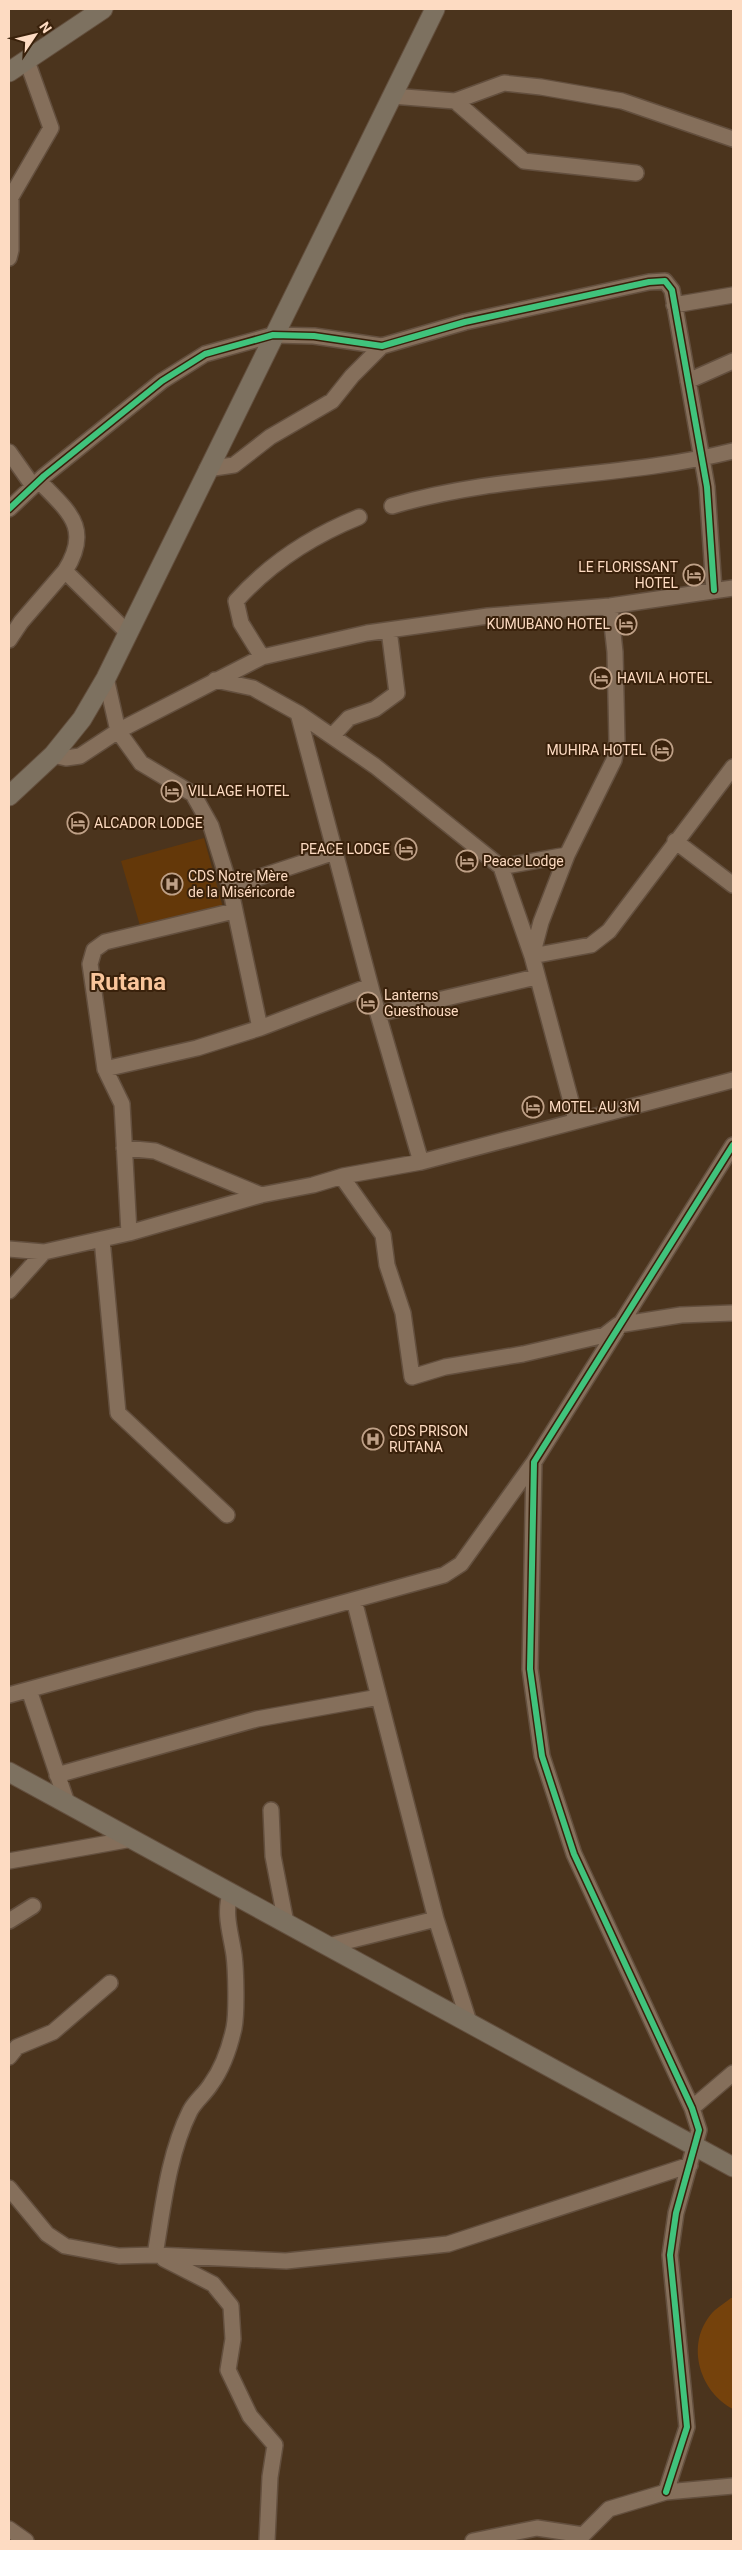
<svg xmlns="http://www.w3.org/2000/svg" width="742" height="2550" font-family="Roboto,sans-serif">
  <rect width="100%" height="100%" fill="#4b341d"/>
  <path fill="#643809" d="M204 838 223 908 141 929 121 861Z"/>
  <path fill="#75420c" d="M731 2298H733V2409C698 2391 684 2340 715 2310 720 2306 726 2302 731 2298Z"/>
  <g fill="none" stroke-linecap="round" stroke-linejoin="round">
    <g stroke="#634f3e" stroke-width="18">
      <path id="minor" d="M392 96 455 101 524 161 636 173
        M455 101 504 83 541 87 622 101 733 139
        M9 258 11 250V197L51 128 27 61
        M674 305 733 295
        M688 381 733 361
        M9 452 33 486
        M207 469 234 465 270 437 332 401 352 376 382 346
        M39 481C69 512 92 528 65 571L128 633
        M392 506C503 473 621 479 733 451
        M9 509 44 476 162 381 205 354 273 335 314 336 382 346 465 322 649 282 665 281 672 290 707 487 714 590
        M9 640 21 622 65 571
        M262 657 241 623 236 601C270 563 312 536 359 517
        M106 678 118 731 141 763 193 794 211 826 230 887 335 852
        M215 680 253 688 298 713 375 766 501 867 567 855
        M298 713 378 1014 421 1162
        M332 736 349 718 375 709 397 693 389 630
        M53 755 66 758 80 756 118 731 262 657 367 633 488 616 610 606 733 588
        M675 841 733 885
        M501 867 532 956 591 945 609 931 733 767
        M230 887 260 1028
        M234 911 105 942 94 950 90 964 105 1069 197 1048 260 1028 370 986
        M378 1014 536 977
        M105 1069 122 1104 129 1233
        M576 1120 532 956 541 922 567 855 614 760 617 742 615 652 610 606
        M124 1148 155 1151 261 1195
        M342 1177 383 1235 387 1265 403 1313 412 1377 445 1367 523 1354 605 1335 618 1325 681 1315 733 1313
        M102 1239 118 1413 227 1515
        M9 1249 44 1252 129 1233 261 1195 313 1185 343 1176 421 1162 733 1080
        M9 1291 44 1252
        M29 1690 67 1803
        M9 1695 444 1575 461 1564 534 1462
        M57 1775 257 1719 379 1697
        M271 1810 273 1856 286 1923
        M9 1861 132 1839
        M436 1919 469 2022
        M9 1921 33 1906
        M328 1946 436 1919 354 1600
        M9 2057 17 2047 53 2032 110 1983
        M692 2108 733 2073
        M9 2188 47 2234 65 2246 119 2256 155 2255 286 2261 448 2244 690 2165
        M155 2255C163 2208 168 2155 190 2111 195 2101 205 2094 211 2084 222 2069 230 2046 234 2028 237 2013 236 1971 234 1955 231 1934 223 1912 231 1892
        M164 2259 213 2284 231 2306 233 2339 228 2370 250 2416 275 2445 270 2477 267 2541
        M666 2492 687 2427 670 2255 676 2213 699 2130 692 2108 574 1854 542 1756 530 1669 534 1462 733 1145
        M9 2529 26 2541
        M473 2541 537 2528 583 2535 609 2509 666 2492 733 2486"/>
    </g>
    <g stroke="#634f3e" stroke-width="21">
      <path id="major" d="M9 72 103 9
        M9 796 53 755 82 719 106 678 435 9
        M9 1772 733 2167"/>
    </g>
    <use href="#minor" stroke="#856f5b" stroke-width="15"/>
    <use href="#major" stroke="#7d7160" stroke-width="19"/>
    <g stroke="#39210b" stroke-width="9">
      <path id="cycleway" d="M9 509 44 476 162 381 205 354 273 335 314 336 382 346 465 322 649 282 665 281 672 290 707 487 714 590
        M666 2492 687 2427 670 2255 676 2213 699 2130 692 2108 574 1854 542 1756 530 1669 534 1462 733 1145"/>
    </g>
    <use href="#cycleway" stroke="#40c37c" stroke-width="6"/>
  </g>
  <defs>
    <g id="hotel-ring" transform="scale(1.125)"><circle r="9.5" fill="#39210b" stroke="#bfa188" stroke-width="1.5"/><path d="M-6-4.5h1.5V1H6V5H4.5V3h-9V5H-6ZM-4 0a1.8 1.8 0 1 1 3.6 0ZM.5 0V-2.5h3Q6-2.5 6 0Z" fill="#bfa188"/></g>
    <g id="hospital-ring" transform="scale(1.125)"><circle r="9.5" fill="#39210b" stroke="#bfa188" stroke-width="1.5"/><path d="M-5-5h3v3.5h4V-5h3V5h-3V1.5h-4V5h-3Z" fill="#bfa188"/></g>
  </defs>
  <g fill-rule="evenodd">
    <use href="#hotel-ring" x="694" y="575"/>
    <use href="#hotel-ring" x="626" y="624"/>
    <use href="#hotel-ring" x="601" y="678"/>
    <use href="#hotel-ring" x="662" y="750"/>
    <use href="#hotel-ring" x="172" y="791"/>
    <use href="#hotel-ring" x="78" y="823"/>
    <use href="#hotel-ring" x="406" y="849"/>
    <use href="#hotel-ring" x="467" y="861"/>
    <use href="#hospital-ring" x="172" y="884"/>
    <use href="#hotel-ring" x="368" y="1003"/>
    <use href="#hotel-ring" x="533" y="1107"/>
    <use href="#hospital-ring" x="373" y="1439"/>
  </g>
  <g text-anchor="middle" stroke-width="4" stroke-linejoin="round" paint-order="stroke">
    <g font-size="14" fill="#fddbc2" stroke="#39210b" text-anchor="start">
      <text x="678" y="572" text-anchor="end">LE FLORISSANT<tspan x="678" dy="16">HOTEL</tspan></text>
      <text x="610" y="629" text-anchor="end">KUMUBANO HOTEL</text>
      <text x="617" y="683">HAVILA HOTEL</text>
      <text x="646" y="755" text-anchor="end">MUHIRA HOTEL</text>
      <text x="188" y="796">VILLAGE HOTEL</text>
      <text x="94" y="828">ALCADOR LODGE</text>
      <text x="390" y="854" text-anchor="end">PEACE LODGE</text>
      <text x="483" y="866">Peace Lodge</text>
      <text x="188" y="881">CDS Notre Mère<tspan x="188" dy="16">de la Miséricorde</tspan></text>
      <text x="384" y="1000">Lanterns<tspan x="384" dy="16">Guesthouse</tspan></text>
      <text x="549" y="1112">MOTEL AU 3M</text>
      <text x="389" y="1436">CDS PRISON<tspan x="389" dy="16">RUTANA</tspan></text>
    </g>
    <g font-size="24" font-weight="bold" fill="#f9c59b" stroke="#39210b">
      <text x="128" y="990">Rutana</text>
    </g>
  </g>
  <rect width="742" height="2550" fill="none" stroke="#fddbc2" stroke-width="20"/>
  <g transform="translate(35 35) rotate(55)" stroke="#39210b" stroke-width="4" paint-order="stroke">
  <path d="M0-4L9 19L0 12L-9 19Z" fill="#fddbc2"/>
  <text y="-8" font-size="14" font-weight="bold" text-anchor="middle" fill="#fddbc2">N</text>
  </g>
</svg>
